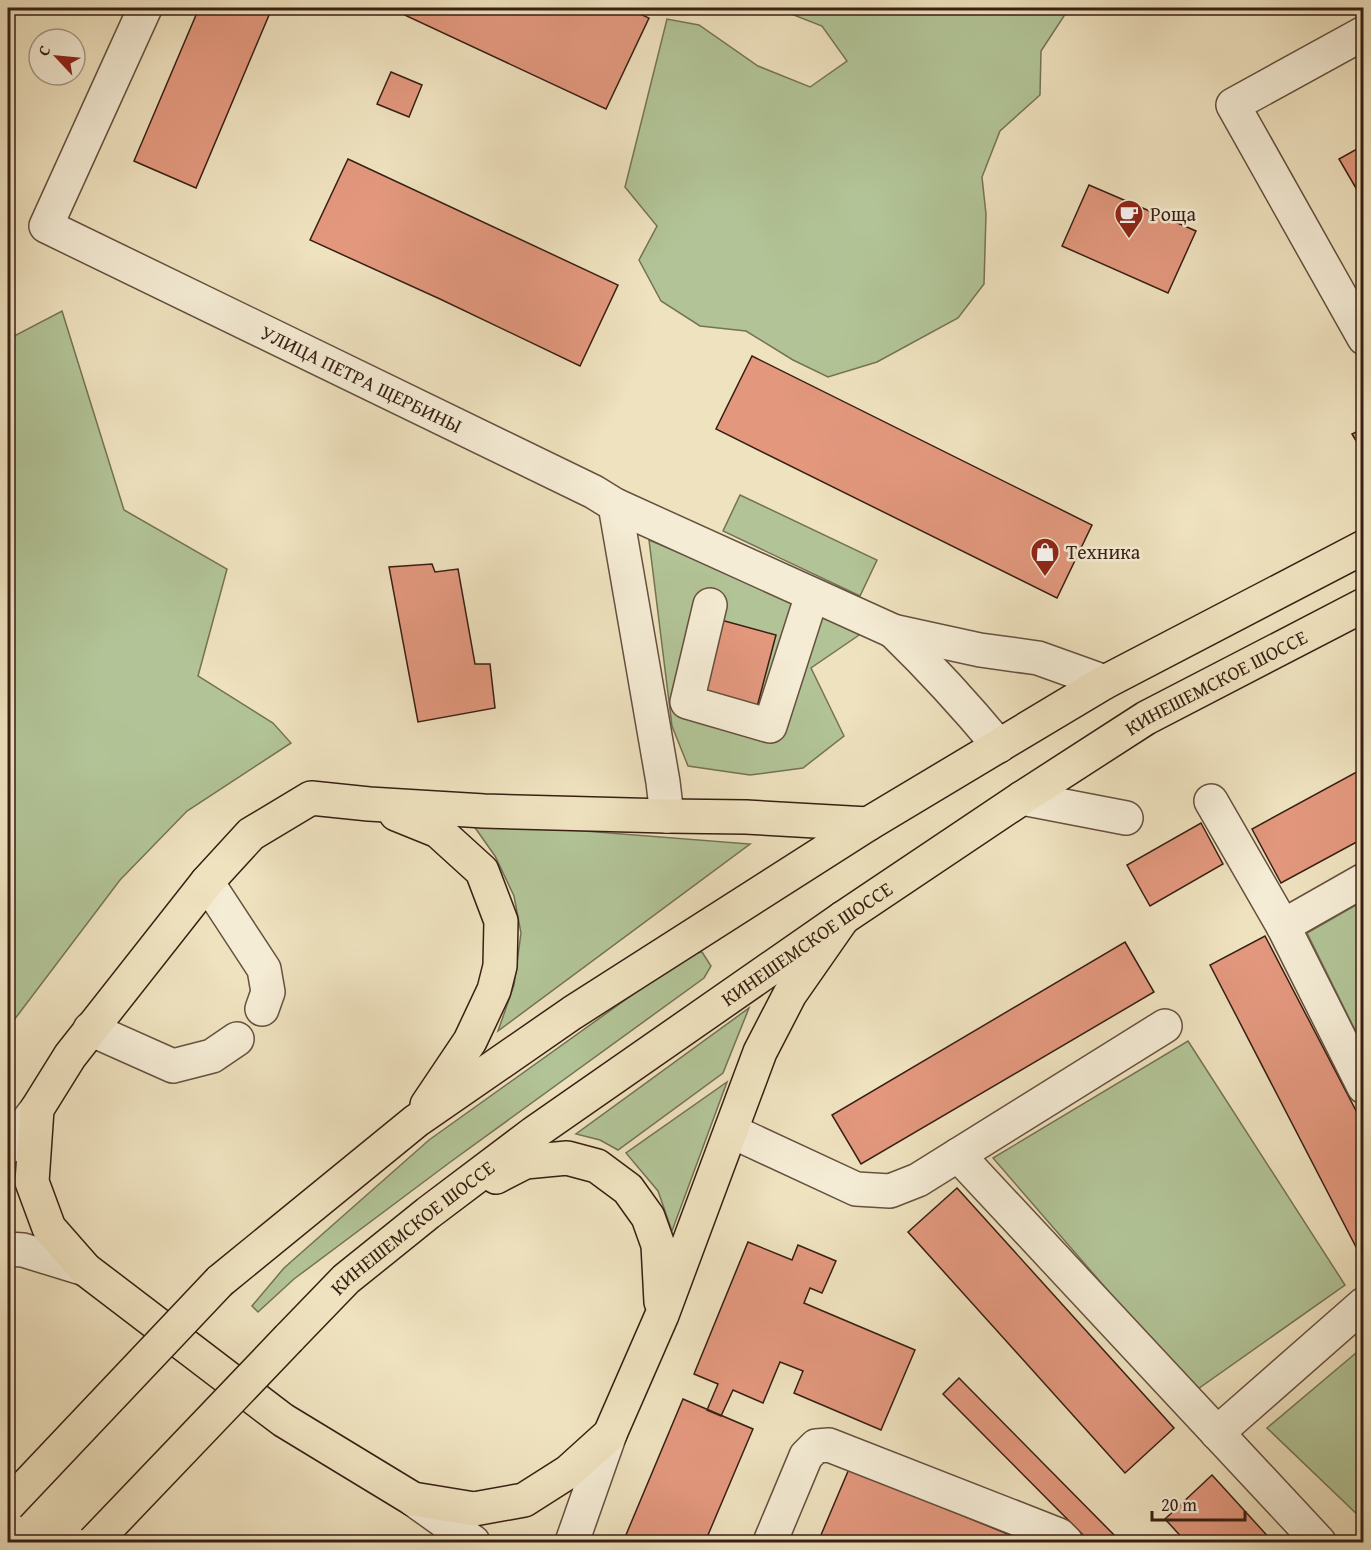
<svg xmlns="http://www.w3.org/2000/svg" width="1371" height="1550" font-family="'Gentium Book Plus',serif">
  <rect width="100%" height="100%" fill="#efe2bf"/>
  <filter id="stains"><feTurbulence type="fractalNoise" baseFrequency=".00333" numOctaves="4"/><feColorMatrix values="0 0 0 0 .2 0 0 0 0 .09 0 0 0 0 .02 0 0 0 .5 -.17"/></filter>
  <radialGradient id="worn" r=".72"><stop offset=".6" stop-color="#630" stop-opacity="0"/><stop offset="1" stop-color="#630" stop-opacity=".3"/></radialGradient>
  <path fill="#b2c497" stroke="#757255" stroke-width="1.5" d="M776 8H1067L1066 13 1041 51 1040 95 1000 131 982 177 986 214 984 284 958 318 877 362 828 377 793 360 746 331 700 326 661 301 639 260 657 226 625 187 667 19 699 25 758 66 810 87 847 61 822 26Z
    M62 311 124 510 227 569 198 676 273 723 291 743 187 811 120 880 8 1028V346L16 335Z
    M740 495 877 560 860 596 723 531Z
    M649 540 865 631 811 668 844 736 803 768 750 775 688 766 672 726Z
    M471 822 750 844 498 1031 514 985 521 933 514 896 495 856Z
    M1363 901V1046L1307 933Z
    M702 952 711 966 704 978 449 1163 294 1279 258 1312 252 1306 284 1268 429 1140 688 955Z
    M749 1008 723 1073 618 1150 600 1140 576 1134Z
    M1188 1041 1345 1285 1195 1391 993 1158Z
    M727 1082 672 1231 658 1191 626 1153Z
    M1363 1347V1520L1267 1428Z"/>
  <path fill="#e3987e" stroke="#381f13" stroke-width="1.5" d="M199 8H272L196 188 134 161Z
    M398 8H627L649 18 606 109 396 11Z
    M391 72 422 85 409 117 377 104Z
    M1364 145V202L1339 159Z
    M348 159 618 285 580 366 440 299 310 240Z
    M1089 185 1196 231 1168 293 1062 246Z
    M752 356 1092 525 1057 598 716 429Z
    M1364 428V454L1352 434Z
    M432 564 435 572 458 569 475 664H490L495 708 418 722 389 567Z
    M721 620 776 635 757 707 701 692Z
    M1364 768V838L1281 883 1252 829Z
    M1201 823 1223 864 1150 906 1127 865Z
    M1265 936 1364 1126V1243L1356 1247 1210 965Z
    M1125 942 1154 992 861 1164 832 1115Z
    M957 1188 1174 1428 1125 1473 908 1232Z
    M748 1242 792 1260 798 1245 836 1261 822 1293 810 1288 804 1303 915 1350 881 1430 794 1393 803 1371 780 1362 763 1403 733 1390 721 1416 707 1410 718 1384 694 1374Z
    M959 1378 1121 1542H1090L943 1394Z
    M683 1399 753 1429 705 1542H623Z
    M849 1469 1027 1542H818Z
    M1212 1475 1273 1542H1186L1165 1519Z"/>
  <g fill="none" stroke-linecap="round" stroke-linejoin="round">
    <g stroke="#66503e" stroke-width="36">
      <g id="minor">
        <path id="s1" d="M145 8 46 226 594 492 615 505 893 631 980 650 1038 658 1105 682"/>
        <path d="M1364 33 1233 105 1364 338"/>
        <path d="M615 505 663 782 667 816"/>
        <path d="M710 605 687 702 770 726 812 595"/>
        <path d="M893 631C932 669 965 705 999 746"/>
        <path d="M1022 798 1126 818"/>
        <path d="M1211 801 1283 926 1364 1087"/>
        <path d="M207 882 264 969 268 992 262 1009"/>
        <path d="M1283 926 1364 880"/>
        <path d="M90 1029 173 1066 212 1056 237 1039"/>
        <path d="M731 1131 856 1189 890 1191 918 1180 1165 1026"/>
        <path d="M8 1147 37 1109"/>
        <path d="M958 1155 1319 1542"/>
        <path d="M8 1249 23 1250 85 1269"/>
        <path d="M1217 1433 1364 1304"/>
        <path d="M413 1499 473 1542"/>
        <path d="M572 1542 610 1434"/>
        <path d="M770 1542 806 1456 816 1446 829 1445 1059 1535 1066 1542"/>
      </g>
    </g>
    <g stroke="#381f13" stroke-width="36">
      <g id="major">
        <path d="M396 814 438 831 482 871 501 921 500 966 494 990 470 1041 427 1105"/>
        <path d="M843 918 790 994 760 1052 662 1315 610 1434 568 1472 524 1500 474 1509 413 1499 283 1420 85 1269 49 1228 32 1182 37 1109 70 1056 207 882 251 834 311 798 369 804 484 811 667 816 746 817 868 824"/>
        <path d="M496 1177 525 1162 567 1158 597 1166 628 1189 648 1217 658 1245 661 1302"/>
        <path d="M220 1281 416 1121 572 1013 868 824 1105 682 1364 547"/>
        <path id="s2" d="M289 1338 346 1279 428 1213 534 1133 843 918 1022 798 1146 718 1364 605"/>
      </g>
    </g>
    <use href="#minor" stroke="#f5ecd5" stroke-width="33"/>
    <use href="#major" stroke="#efe2bf" stroke-width="33"/>
    <g stroke="#381f13" stroke-width="36" stroke-linecap="butt">
      <path id="major-bridge" d="M8 1505 220 1281
        M94 1542 289 1338"/>
    </g>
    <use href="#major-bridge" stroke="#efe2bf" stroke-width="33"/>
  </g>
  <defs>
    <g id="cafe-pin" transform="scale(1.5)"><path d="M0 17L-7.5 6A9.5 9.5 0 1 1 7.5 6Z" fill="#8f2418" stroke="#f5ecd5"/><path d="M-5.5-4.5H6V0H3Q3 3.5 0 3.5H-2.5Q-5.5 3.5-5.5 0ZM3-3.2v2h1.7v-2ZM-6 4.5H4V6H-6Z" fill="#fff"/></g>
    <g id="shop-pin" transform="scale(1.5)"><path d="M0 17L-7.5 6A9.5 9.5 0 1 1 7.5 6Z" fill="#8f2418" stroke="#f5ecd5"/><path d="M-5-2.5h2.3a2.7 3.5 0 0 1 5.4 0H5L5.5 6h-11ZM-1.5-2.5h3a1.5 2.3 0 0 0-3 0Z" fill="#fff"/></g>
  </defs>
  <g fill-rule="evenodd">
    <use href="#cafe-pin" x="1129" y="214"/>
    <use href="#shop-pin" x="1045" y="552"/>
  </g>
  <g text-anchor="middle" stroke-width="5" stroke-linejoin="round" paint-order="stroke">
    <g font-size="20" fill="#381f13" stroke="#f5ecd5" text-anchor="start">
      <text x="1150" y="221">Роща</text>
      <text x="1066" y="559">Техника</text>
    </g>
    <g font-size="20" fill="#381f13" stroke="#f5ecd5">
      <text dy="7" stroke="none"><textPath href="#s1" startOffset="590">УЛИЦА ПЕТРА ЩЕРБИНЫ</textPath></text>
      <text dy="7" stroke="none"><textPath href="#s2" startOffset="1138">КИНЕШЕМСКОЕ ШОССЕ</textPath></text>
      <text dy="7" stroke="none"><textPath href="#s2" startOffset="652">КИНЕШЕМСКОЕ ШОССЕ</textPath></text>
      <text dy="7" stroke="none"><textPath href="#s2" startOffset="166">КИНЕШЕМСКОЕ ШОССЕ</textPath></text>
    </g>
  </g>
  <rect width="1371" height="1550" fill="none" stroke="#efe2bf" stroke-width="30"/>
  <rect x="9" y="9" width="1353" height="1532" fill="none" stroke="#381f13" stroke-width="3"/>
  <rect x="15" y="15" width="1341" height="1520" fill="none" stroke="#381f13" stroke-width="1.5"/>
  <g transform="translate(57 57) rotate(296)"><circle r="28" fill="#f5ecd5" stroke="#a99a87" stroke-width="1.5"/>
  <path d="M0-4.5L10 22L0 15L-10 22Z" fill="#8f2418"/>
  <text y="-9" font-size="16" font-weight="bold" text-anchor="middle" fill="#381f13">С</text>
  </g>
  <path d="M1152 1511v9h93v-9" fill="none" stroke="#381f13" stroke-width="3"/>
  <text x="1161" y="1511" font-size="18" fill="#381f13" stroke="#f5ecd5" stroke-width="4.5" paint-order="stroke">20 m</text>
  <rect width="100%" height="100%" filter="url(#stains)"/>
  <rect width="100%" height="100%" fill="url(#worn)"/>
</svg>
